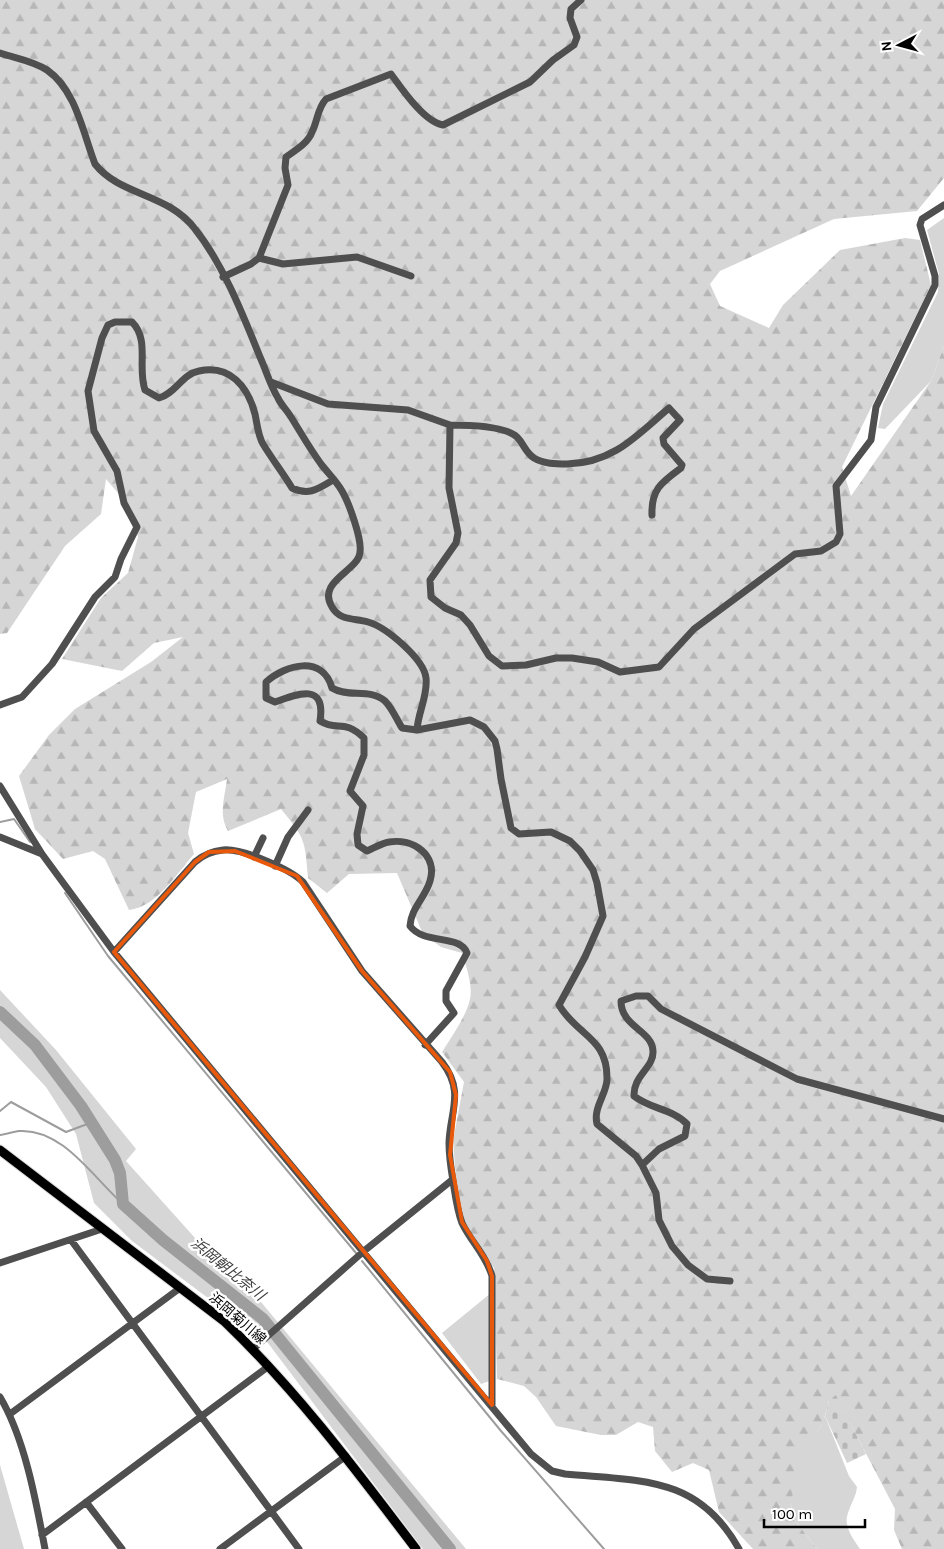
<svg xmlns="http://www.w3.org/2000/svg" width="944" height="1549" font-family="Karla,'Noto Sans JP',sans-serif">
  <defs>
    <pattern id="forest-firs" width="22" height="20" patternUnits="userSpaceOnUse" patternTransform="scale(1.25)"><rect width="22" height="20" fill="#d6d6d6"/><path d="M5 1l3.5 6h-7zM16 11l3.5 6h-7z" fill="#b6b6b6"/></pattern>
    <pattern id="cemetery-stones" width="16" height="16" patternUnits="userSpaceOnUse" patternTransform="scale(1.25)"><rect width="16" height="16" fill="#d6d6d6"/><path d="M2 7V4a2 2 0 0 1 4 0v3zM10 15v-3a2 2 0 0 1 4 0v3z" fill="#b6b6b6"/></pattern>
  </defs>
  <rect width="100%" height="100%" fill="#fff"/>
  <path fill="#d6d6d6" d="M944 218V346L931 381 885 429 878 428 883 404 938 292 939 274 927 230Z
    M0 990 56 1050 136 1149 126 1161 213 1258 261 1302 466 1549H423L268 1343 132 1241 94 1203 76 1134 46 1087 0 1038Z
    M491 1293 492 1380 481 1384 442 1333Z
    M825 1416 849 1476 857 1487C856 1497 851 1503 848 1513 843 1525 853 1539 860 1549H817L791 1515 794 1459 821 1426Z
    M0 1465 24 1549H0Z"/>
  <path fill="url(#forest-firs)" d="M0 0H944V178L917 211 834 219 720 271 710 284 720 306 769 328 783 305 840 250 905 238 920 240 931 285 842 467 851 496 931 381 944 346V1549H902L894 1530 895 1509 837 1398 829 1400 823 1423 795 1462 791 1515 817 1549H753L719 1512 709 1470 693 1463 672 1472 655 1451 653 1427 638 1422 616 1435H601L556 1426 536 1397 524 1386 497 1379 494 1268 461 1219 456 1179 453 1141 464 1082 442 1052C452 1036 466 1017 470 999 473 985 466 966 462 953L441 947 423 934 397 873 349 874 327 893 308 878C305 840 305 838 281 809L228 831C218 814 225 797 227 779L196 792 188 833 194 854C177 873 157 907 129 910L105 859 93 851 63 859 35 829 19 776 49 735 75 709 151 662 183 637 154 643 122 671 62 659 101 598 128 573 138 537 129 506 106 479 101 514 65 546 7 633 0 634Z"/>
  <path fill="url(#cemetery-stones)" d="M836 1395 866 1454 847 1463 825 1416 829 1400Z"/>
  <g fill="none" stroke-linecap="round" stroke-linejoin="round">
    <path stroke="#9d9d9d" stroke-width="2" d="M0 822 14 819 30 842
      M65 893 108 956 356 1253
      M0 1111 11 1102 66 1132 90 1123
      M0 1135C6 1134 13 1132 19 1131 63 1128 94 1179 123 1204
      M362 1261 501 1431 604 1549"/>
    <path stroke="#9d9d9d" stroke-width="12" d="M0 1012 35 1045 81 1106 115 1160 120 1173 123 1204 163 1240 263 1319 450 1549"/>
    <g stroke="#dbdbdb" stroke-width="11">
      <path id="major" d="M0 1150 225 1322C297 1391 356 1470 416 1549"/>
    </g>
    <path stroke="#4f4f4f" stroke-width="7" d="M0 53C15 58 34 61 47 70 76 90 83 133 95 164 120 196 168 193 195 229 223 264 243 315 260 357 266 370 270 385 278 398 281 405 287 410 291 417 301 433 310 449 321 464 328 473 337 482 342 491 349 503 362 539 360 552 359 571 316 581 332 607 340 621 354 618 368 622 386 627 424 659 426 678 428 696 418 712 417 730
      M259 258 283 264 357 257 411 276
      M223 277 251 264 259 258 288 185 285 168 286 157C296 150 308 143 312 132 318 120 317 109 326 99L391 74C402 89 424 122 443 125L530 82 553 60 574 45 577 37 570 18 571 9 581 0
      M271 382 328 404 408 410 450 425 449 488 458 533 456 543 430 580 431 597 445 608 461 615 470 625 489 656 502 666 526 665 556 658H572L598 662 620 672 659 667 694 629 795 554 821 551 836 542 840 534 836 486 871 440 876 407 935 285V276L920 225 922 219 944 205
      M450 425C467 425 505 426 517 437 524 444 525 452 534 458 544 464 556 464 567 464 613 463 636 436 669 408L680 420 663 438 664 444 682 465 681 468C662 482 651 489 652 515
      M0 705 22 697 52 664 95 597 115 577 121 559 137 527 124 503 117 471 94 431 88 391 102 338 108 325 115 322H132C150 340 137 367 145 390L159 398C176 393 182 374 199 371 230 364 248 387 255 414 257 423 258 436 263 444 272 459 283 473 292 488 309 496 318 489 333 480
      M0 786 42 854
      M0 837 42 854 114 952 531 1454 552 1471 565 1474C639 1481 698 1475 739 1549
      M254 857 263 838
      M275 866 288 837 308 810
      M114 952 195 862C203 855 212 851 223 850 242 848 290 869 303 882L362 971 442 1062C465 1092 450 1111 449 1143 449 1155 451 1169 453 1181 455 1194 457 1210 462 1223 471 1242 486 1255 492 1276V1405
      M425 1045 454 1013 446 1001V991L467 953C460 934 424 945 410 926 411 908 425 898 430 881 438 855 413 838 389 842 382 843 374 848 367 851L358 845 357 834 363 806 350 791 364 755V738C343 718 338 732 320 721 326 683 299 693 275 702L266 698V682C286 664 323 655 332 688 348 698 370 688 385 701 392 708 397 720 402 728L417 730 470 720 484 727 495 741 497 749 501 779 511 828 519 834 551 832 570 841 580 851 593 870 597 883 603 916 585 957 559 1005C577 1036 608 1037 607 1080 606 1095 593 1108 597 1124L636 1156 642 1165 656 1193 659 1220 672 1246 688 1265 707 1279 730 1281
      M642 1165 659 1149 685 1136 687 1124C673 1109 650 1109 634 1096 633 1075 654 1068 653 1051 652 1030 621 1027 621 1001L636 996H648L661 1009 797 1079 944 1119
      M71 1240 299 1549
      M0 1263 102 1229
      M253 1349 364 1251 452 1180
      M0 1397C25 1439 36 1501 45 1549
      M10 1414 180 1288
      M86 1502 122 1549
      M42 1535 269 1366
      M220 1549 346 1456"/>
    <use href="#major" stroke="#000" stroke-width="9"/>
  </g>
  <path fill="none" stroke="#e8590c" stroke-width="4" stroke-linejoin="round" d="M235 851 297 876 362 971 450 1072 456 1095 450 1155 462 1222 487 1261 492 1276V1405L114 952 195 862 209 852Z"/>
  <g text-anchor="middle" stroke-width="5" stroke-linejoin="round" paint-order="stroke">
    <g font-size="14" fill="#000" stroke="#fff">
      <text transform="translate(238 1318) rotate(41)" y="5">浜岡菊川線</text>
    </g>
    <g font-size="15" font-style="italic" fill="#3e3e3e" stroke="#fff">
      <text transform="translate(228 1269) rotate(39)" y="5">浜岡朝比奈川</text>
    </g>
  </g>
  <g transform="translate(899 45) rotate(264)" stroke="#ffffff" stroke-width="4" paint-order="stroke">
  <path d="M0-4L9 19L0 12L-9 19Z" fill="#000000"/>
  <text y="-8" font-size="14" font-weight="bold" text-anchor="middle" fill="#000000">N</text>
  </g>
  <path d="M764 1519v8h101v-8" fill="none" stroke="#000000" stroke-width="2.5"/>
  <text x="772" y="1519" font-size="15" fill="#000000" stroke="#ffffff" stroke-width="4" paint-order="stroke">100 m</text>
</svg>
